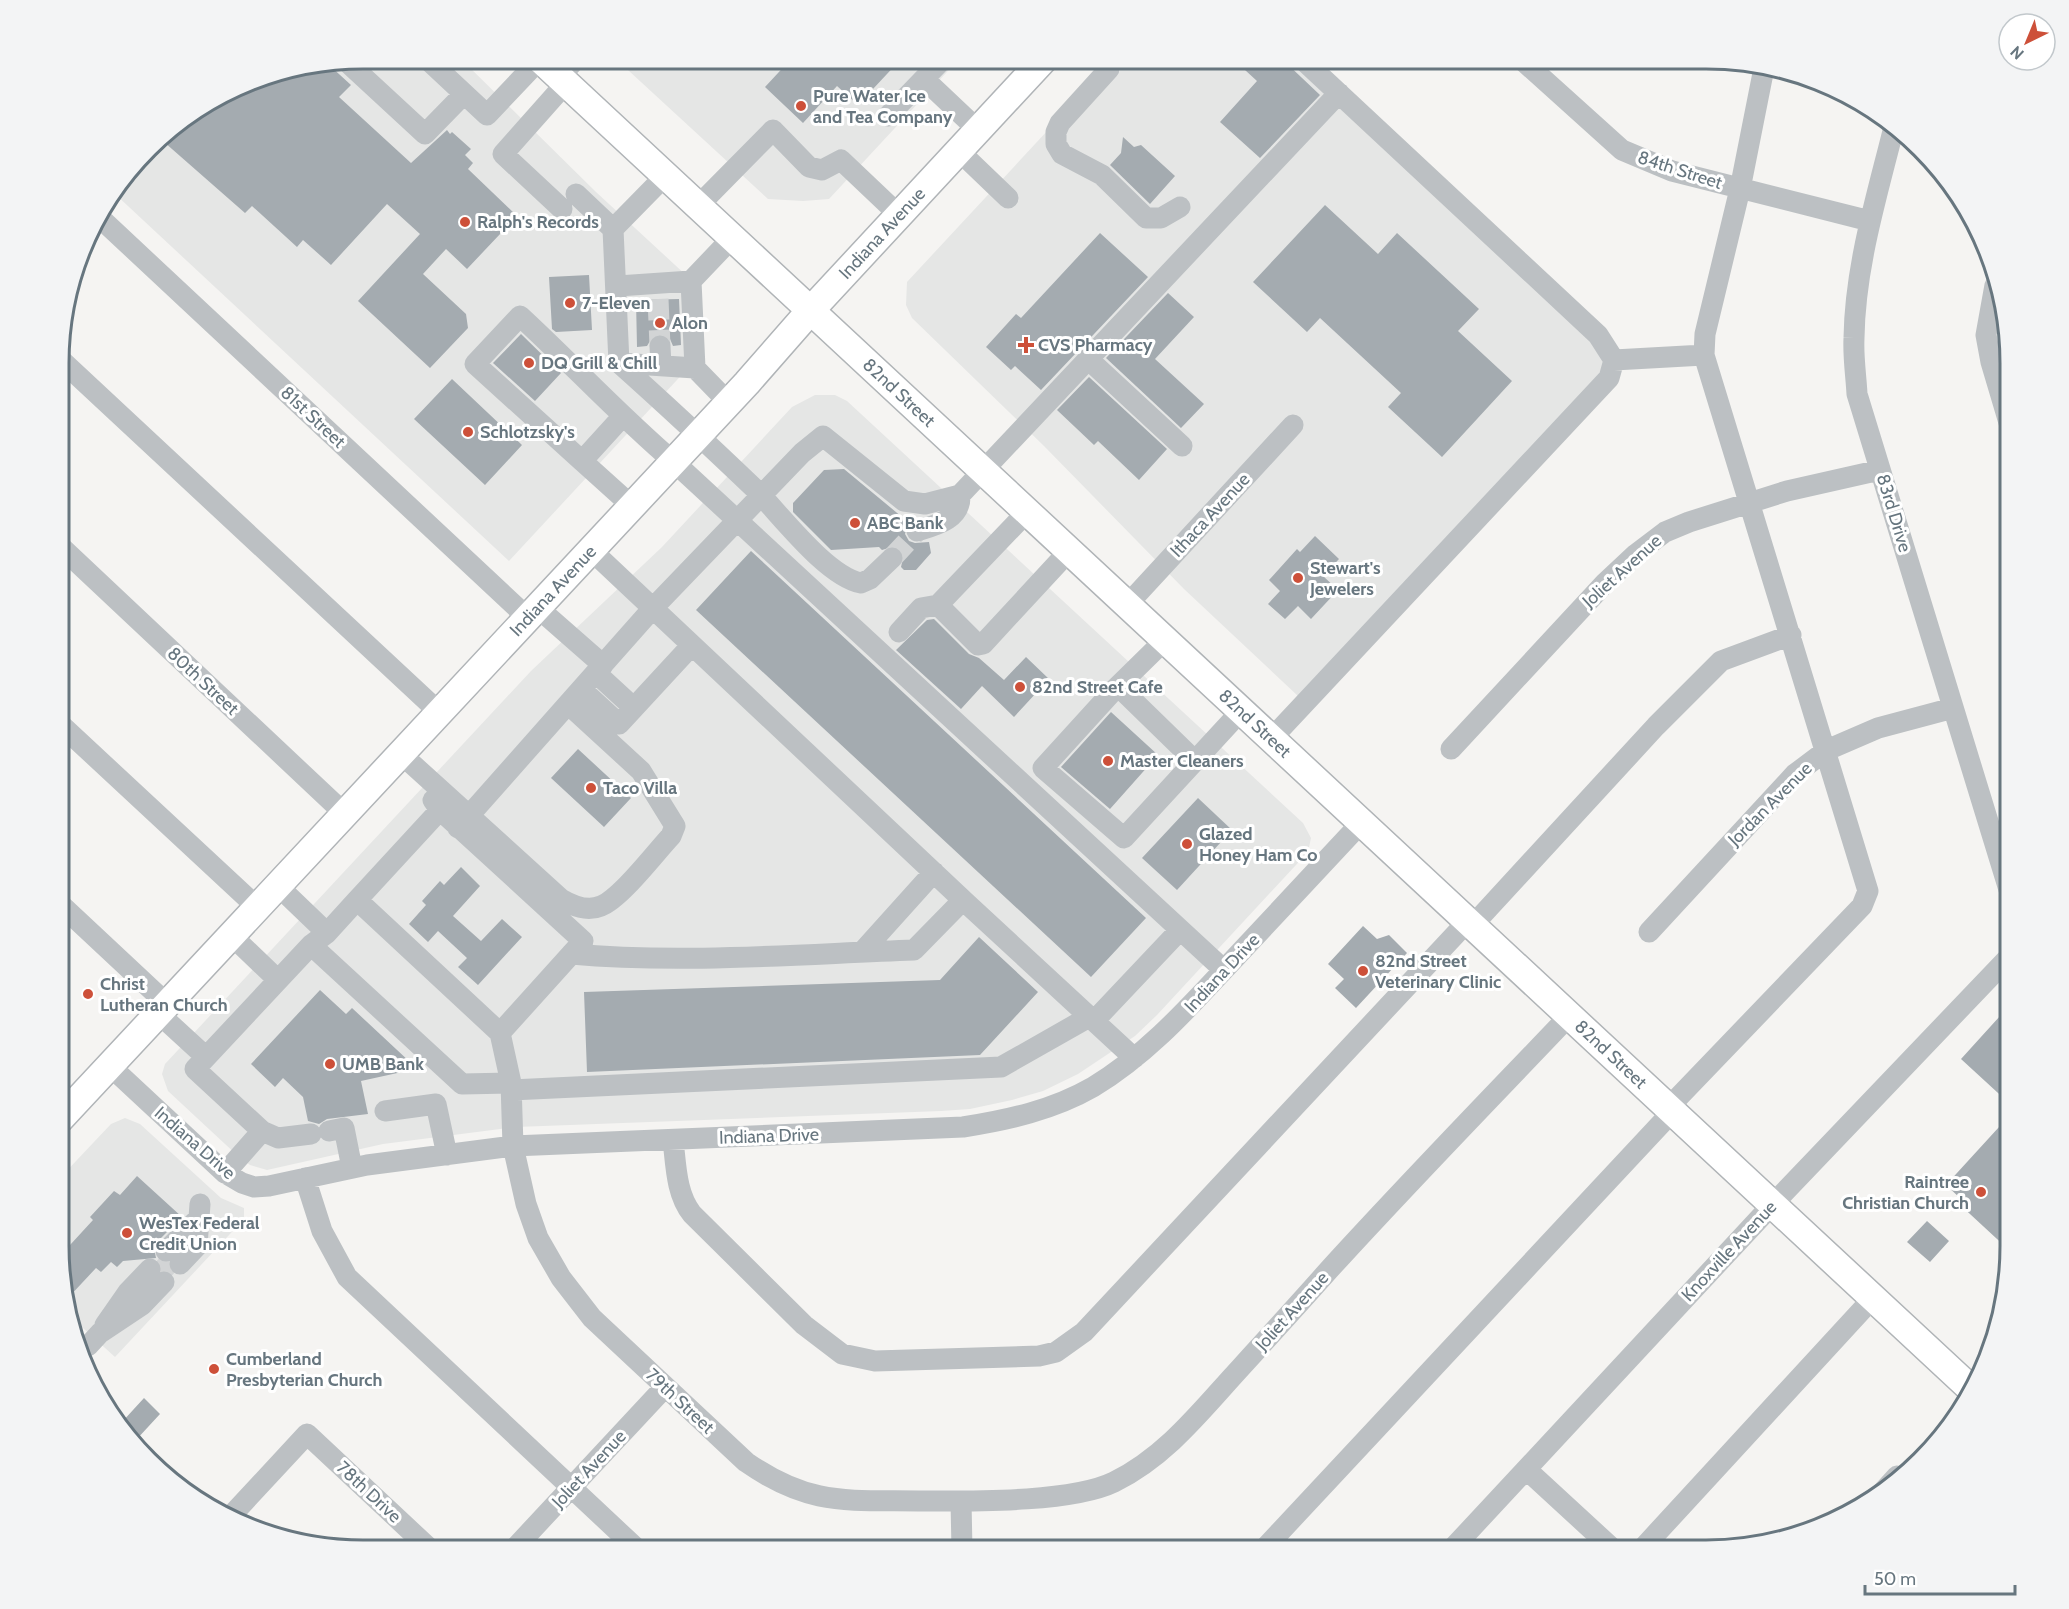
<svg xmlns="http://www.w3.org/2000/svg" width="2069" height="1609" font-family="Cabin,sans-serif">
  <rect width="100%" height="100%" fill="#f5f4f2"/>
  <path fill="#e5e6e5" d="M363 59H461L596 192 701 289 702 353 509 561 114 193 163 134 265 75Z
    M616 59H959L829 199 803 201 768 199Z
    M1114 59H1287L1602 351 1606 372 1298 696 1184 589 1044 446 912 318 906 305 907 282Z
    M815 395H835L847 401 1303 823 1311 838 1308 852 1157 1015 1135 1036 1078 1074 1043 1091 1012 1100 970 1109 941 1111 516 1127 383 1144 267 1170 250 1165 239 1157 168 1091 162 1074 165 1064 531 671 662 547 792 407Z
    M125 1118 140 1124 221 1198 244 1208V1219L115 1357 73 1319 59 1266V1179L111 1124Z"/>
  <path fill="#a4abb0" d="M791 59H901L858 105 837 86 803 123 765 87Z
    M1233 59H1282L1320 95 1260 158 1220 122 1257 81Z
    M328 64 351 85 339 97 411 163 447 130 450 134 452 132 471 149 465 155 473 163 468 169 517 216 467 269 446 249 423 274 466 314 468 328 430 368 358 301 420 234 387 204 331 265 303 240 297 247 252 206 245 213 164 142 172 133 169 130 265 75Z
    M1123 137 1134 147 1141 145 1175 176 1150 204 1110 165 1121 153Z
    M1325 205 1378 254 1397 233 1479 309 1458 331 1512 381 1442 457 1388 407 1401 393 1320 318 1307 332 1253 282Z
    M1100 233 1148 277 1041 390 1015 366 1011 370 986 347 1016 314 1021 318Z
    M589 275 592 330 556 332 552 329 549 277Z
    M1168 293 1194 317 1155 359 1204 404 1181 428 1106 358Z
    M679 299 681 345 673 346 670 339 660 333 653 336 647 346 637 347 636 300Z
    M521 334 561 373 535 401 493 363Z
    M1089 377 1167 449 1139 480 1098 441 1094 445 1057 410Z
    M452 379 522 445 485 485 414 419Z
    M844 469 908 522 905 534 909 541 915 543 929 542 931 553 916 570H904L901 567 904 554 895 546 882 550 879 547 831 550 793 512V503L824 470Z
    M1315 536 1339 559 1323 576 1338 590 1311 619 1298 606 1285 619 1268 604 1280 591 1269 580 1297 549 1300 552Z
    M751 551 1146 918 1091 977 696 610Z
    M934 619 969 654 979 658 1004 680 1026 657 1049 679 1014 717 982 686 961 709 896 650 927 620Z
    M1111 712 1158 755 1110 809 1061 767Z
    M578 749 631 798 604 827 551 778Z
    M1198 798 1232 830 1177 890 1142 858Z
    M461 867 480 886 453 916 481 941 502 919 522 937 478 985 458 967 467 958 438 931 428 942 409 924 426 905 422 901 440 881 444 885Z
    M1363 926 1377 939 1389 935 1407 953 1356 1008 1335 988 1344 979 1328 964Z
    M979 937 1038 992 980 1055 587 1072 584 992 940 980Z
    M320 990 346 1014 352 1008 411 1063 402 1072 361 1081 368 1114 327 1119 319 1124 308 1121 303 1097 283 1078 275 1087 251 1064Z
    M2010 1005V1104L1961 1059Z
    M2010 1115V1251L1957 1202 1960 1198 1946 1185Z
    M137 1176 182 1217 157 1242 154 1248 156 1258 123 1261 117 1267 111 1262 101 1272 96 1268 68 1298 59 1257 93 1220 90 1217 114 1191 120 1195Z
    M1927 1221 1949 1241 1930 1262 1907 1242Z
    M144 1398 160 1414 136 1440 122 1422Z"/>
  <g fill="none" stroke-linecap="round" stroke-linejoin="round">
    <path stroke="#d2d4d5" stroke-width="21" stroke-dasharray="21 10" stroke-linecap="butt" d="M658 299 660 346
      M892 558 917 531
      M158 1275 174 1258"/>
    <g stroke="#b0b4b7" stroke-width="30">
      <g id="major">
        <path id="s1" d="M540 59 1971 1389"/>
        <path id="s2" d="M59 1120 747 383 810 311 1044 59"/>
      </g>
    </g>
    <path stroke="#bcc0c3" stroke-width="21" d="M427 59 487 115 540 59
      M1521 59 1622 150 1672 171 1870 221
      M346 61 425 134 464 94
      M1109 69 1060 123 1056 132V144L1062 154 1102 175 1146 218H1161L1180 207
      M559 77 576 59
      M924 79 978 130
      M888 116 943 59
      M1894 127C1877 196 1855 266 1854 338 1853 357 1856 375 1857 394L2010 893
      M959 151 1008 198
      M665 176 613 229 619 363C665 404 710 446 755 489 780 514 826 576 861 583L870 579 892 558
      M576 194 613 229
      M698 206 773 130 809 167 822 170 841 160 899 215
      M562 209 503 154 566 83
      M98 216 528 618
      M1995 285 1986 335 1991 362 2010 426
      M618 286 691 281
      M660 346 661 366
      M1088 359 1182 446
      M61 360 440 713
      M1614 360 1704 355
      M619 363 695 368
      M729 403 695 368 691 281 732 238
      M622 417 582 461 632 506
      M582 461 475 364 520 316C572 364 620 416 674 462L1224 970
      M917 531C937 525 961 519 960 495
      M61 547 345 814
      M938 605 978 645 983 644 1069 551
      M1127 605 1293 425
      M538 608 603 665
      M899 632 921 608 938 605 1027 512
      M1165 640 1114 690 1043 768 1124 838 1241 711
      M596 673 634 708
      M1118 686 1195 761
      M581 689 619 724 692 645
      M60 724 258 908
      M1271 739 1609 378 1614 360 1598 335 1302 59
      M1451 749 1605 583 1636 554 1665 532 1689 522 1787 491 1880 470
      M401 754 561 899C573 906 587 912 601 906 621 898 655 853 671 836L675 826 641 771 568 704
      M440 810 583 941 500 1033
      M458 828 653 608 802 453 823 436 904 501 925 504 960 495 1339 93
      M278 886 327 933
      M357 900 440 810 433 800
      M963 900 1134 1058
      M60 904 167 1004
      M1472 926 1656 726 1721 661 1791 635
      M1649 932 1795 774 1827 750 1878 728 1953 708
      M232 936 278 980
      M862 952 934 872
      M571 954C685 964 800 954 914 950L963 900 591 550
      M158 1013 206 1057
      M1094 1021 1180 930
      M110 1066 225 1173 242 1183 254 1187 269 1186 367 1165 513 1146 963 1127C1008 1120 1053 1110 1093 1087 1148 1054 1190 1006 1234 959 1276 914 1319 868 1361 823
      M511 1083 462 1084 311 945 327 933 357 900 500 1033 511 1083 513 1146 526 1204 538 1238 561 1278 592 1318 746 1462C809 1506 846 1500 919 1501 968 1501 1071 1503 1114 1482 1163 1458 1197 1416 1233 1376 1264 1342 1296 1307 1327 1272 1406 1185 1488 1101 1569 1016
      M511 1090 1001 1067 1089 1017
      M1668 1108 1862 906 1868 891 1704 355 1705 334 1740 189 1764 68
      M385 1111 436 1104 447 1155
      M262 1131 278 1138 311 1134
      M329 1131 344 1128 352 1168
      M673 1140C676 1165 676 1194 692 1214L804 1325 842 1354 875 1361 1039 1356 1056 1352 1084 1332 1467 922
      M225 1173 262 1131 195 1069 311 945
      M305 1178 322 1231 347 1277 638 1550
      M166 1251 199 1218 200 1204
      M180 1264 197 1246 199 1218
      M105 1325 128 1292 150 1269
      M88 1346 100 1333 142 1305 164 1282
      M1527 1470 1614 1550
      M1877 1498 1897 1476
      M961 1501 962 1550
      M230 1517 307 1434 431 1550
      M513 1550 665 1387
      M1263 1550 1672 1112
      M1451 1550 1772 1205 2010 956
      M1641 1550 1873 1298"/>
    <use href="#major" stroke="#fff" stroke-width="27"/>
  </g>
  <g fill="#cd5039" stroke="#fff" stroke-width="2">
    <circle cx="801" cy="106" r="6"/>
    <circle cx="465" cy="222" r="6"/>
    <circle cx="570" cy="303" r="6"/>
    <circle cx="660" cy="323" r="6"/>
    <path d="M1023 336h6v6h6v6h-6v6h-6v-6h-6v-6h6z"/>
    <circle cx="529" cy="363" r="6"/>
    <circle cx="468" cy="432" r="6"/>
    <circle cx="855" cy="523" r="6"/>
    <circle cx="1298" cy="578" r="6"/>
    <circle cx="1020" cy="687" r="6"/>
    <circle cx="1108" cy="761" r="6"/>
    <circle cx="591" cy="788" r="6"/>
    <circle cx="1187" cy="844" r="6"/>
    <circle cx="1363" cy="971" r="6"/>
    <circle cx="88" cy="994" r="6"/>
    <circle cx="330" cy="1064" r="6"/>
    <circle cx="1981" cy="1192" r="6"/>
    <circle cx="127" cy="1233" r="6"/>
    <circle cx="214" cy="1369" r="6"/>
  </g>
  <g text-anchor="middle" stroke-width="6" stroke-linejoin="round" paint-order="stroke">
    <g font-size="18" font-weight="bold" fill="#67767f" stroke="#fff" text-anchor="start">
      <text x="813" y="102">Pure Water Ice<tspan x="813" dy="21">and Tea Company</tspan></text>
      <text x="477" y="228">Ralph's Records</text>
      <text x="582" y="309">7-Eleven</text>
      <text x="672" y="329">Alon</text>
      <text x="1038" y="351">CVS Pharmacy</text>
      <text x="541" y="369">DQ Grill &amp; Chill</text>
      <text x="480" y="438">Schlotzsky's</text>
      <text x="867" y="529">ABC Bank</text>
      <text x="1310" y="574">Stewart's<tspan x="1310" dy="21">Jewelers</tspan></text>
      <text x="1032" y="693">82nd Street Cafe</text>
      <text x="1120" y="767">Master Cleaners</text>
      <text x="603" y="794">Taco Villa</text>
      <text x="1199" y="840">Glazed<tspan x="1199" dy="21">Honey Ham Co</tspan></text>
      <text x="1375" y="967">82nd Street<tspan x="1375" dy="21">Veterinary Clinic</tspan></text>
      <text x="100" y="990">Christ<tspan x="100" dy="21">Lutheran Church</tspan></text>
      <text x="342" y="1070">UMB Bank</text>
      <text x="1969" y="1188" text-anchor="end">Raintree<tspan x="1969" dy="21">Christian Church</tspan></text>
      <text x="139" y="1229">WesTex Federal<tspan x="139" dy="21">Credit Union</tspan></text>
      <text x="226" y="1365">Cumberland<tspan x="226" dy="21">Presbyterian Church</tspan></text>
    </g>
    <g font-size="18" fill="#67767f" stroke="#fff">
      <text transform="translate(1680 170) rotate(18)" y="6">84th Street</text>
      <text dy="6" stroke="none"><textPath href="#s2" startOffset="1210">Indiana Avenue</textPath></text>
      <text dy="6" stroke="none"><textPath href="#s1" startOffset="490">82nd Street</textPath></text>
      <text transform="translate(313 417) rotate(43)" y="6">81st Street</text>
      <text transform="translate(1894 513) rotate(73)" y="6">83rd Drive</text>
      <text transform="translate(1210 515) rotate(-47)" y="6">Ithaca Avenue</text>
      <text transform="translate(1622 571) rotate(-42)" y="6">Joliet Avenue</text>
      <text dy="6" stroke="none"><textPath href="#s2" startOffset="724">Indiana Avenue</textPath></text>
      <text transform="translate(203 681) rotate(43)" y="6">80th Street</text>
      <text dy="6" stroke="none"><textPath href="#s1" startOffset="976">82nd Street</textPath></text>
      <text transform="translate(1770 804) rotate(-45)" y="6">Jordan Avenue</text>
      <text transform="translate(1222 973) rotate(-47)" y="6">Indiana Drive</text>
      <text dy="6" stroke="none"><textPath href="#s1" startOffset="1462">82nd Street</textPath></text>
      <text transform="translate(769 1136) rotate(-2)" y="6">Indiana Drive</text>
      <text transform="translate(195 1143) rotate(41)" y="6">Indiana Drive</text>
      <text transform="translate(1729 1251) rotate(-47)" y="6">Knoxville Avenue</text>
      <text transform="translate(1292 1311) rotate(-48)" y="6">Joliet Avenue</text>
      <text transform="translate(680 1401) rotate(43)" y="6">79th Street</text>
      <text transform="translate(589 1469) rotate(-47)" y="6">Joliet Avenue</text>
      <text transform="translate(369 1492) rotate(43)" y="6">78th Drive</text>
    </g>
  </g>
  <path d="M0 0H2069V1609H0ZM363 69H1706A294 294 0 0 1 2000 363V1246A294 294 0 0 1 1706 1540H363A294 294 0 0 1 69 1246V363A294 294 0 0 1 363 69Z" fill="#f3f4f5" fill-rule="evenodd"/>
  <path fill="none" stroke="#67767f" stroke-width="3" d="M363 69H1706A294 294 0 0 1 2000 363V1246A294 294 0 0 1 1706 1540H363A294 294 0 0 1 69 1246V363A294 294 0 0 1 363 69Z"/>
  <g transform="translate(2027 42) rotate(223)"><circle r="28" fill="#ffffff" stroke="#c2c8cc" stroke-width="1.5"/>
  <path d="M0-4.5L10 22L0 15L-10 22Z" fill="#cd5039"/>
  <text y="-9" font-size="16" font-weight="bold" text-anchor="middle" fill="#67767f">N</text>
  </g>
  <path d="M1865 1585v9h150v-9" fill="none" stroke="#67767f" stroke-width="3"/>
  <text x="1874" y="1585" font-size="18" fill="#67767f" stroke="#ffffff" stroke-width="4.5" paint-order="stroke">50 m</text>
</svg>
